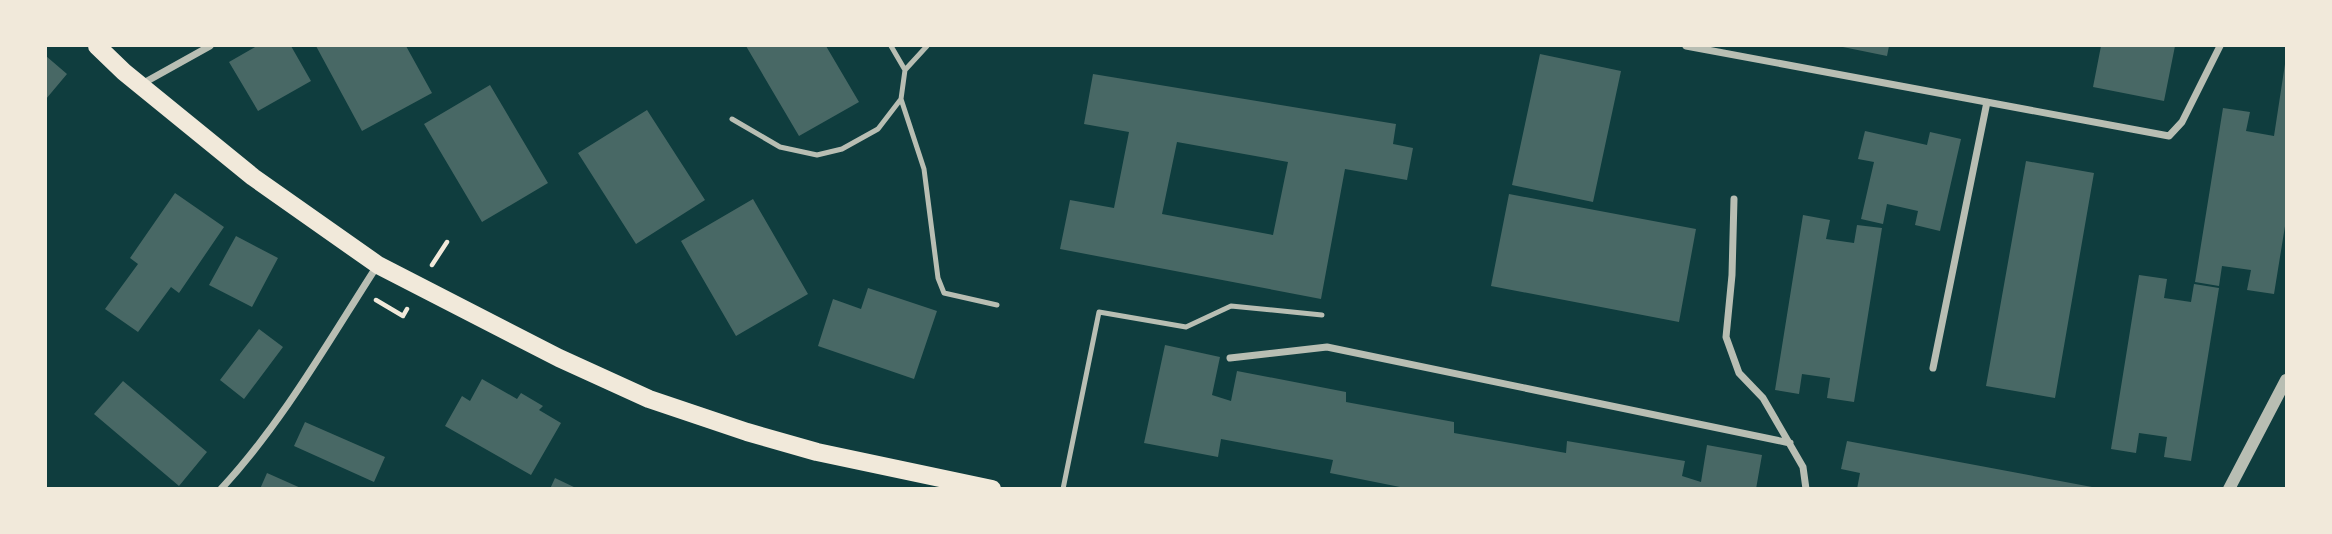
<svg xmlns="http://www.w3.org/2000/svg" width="2332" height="534" font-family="Figtree,sans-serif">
  <rect width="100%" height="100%" fill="#0f3d3e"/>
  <path fill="#486865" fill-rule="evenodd" d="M257 46H291L311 81 258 111 229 62Z
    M316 46H406L432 93 362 131Z
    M746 46H826L859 102 799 136Z
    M1838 46H1889L1887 56Z
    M2101 46H2175L2164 101 2093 87Z
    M1540 54 1621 71 1593 202 1512 185Z
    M46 56 67 74 46 99Z
    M2285 64 2286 220 2274 294 2247 290 2251 270 2222 266 2219 286 2195 282 2223 108 2250 112 2246 131 2274 136Z
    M1093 74 1396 124 1393 144 1413 148 1407 180 1345 169 1321 299 1060 249 1070 200 1114 208 1129 132 1084 124ZM1177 142 1288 162 1273 235 1162 214Z
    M490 85 548 183 482 222 424 124Z
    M647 110 705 200 636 244 578 153Z
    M1865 131 1927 145 1930 132 1961 139 1940 231 1915 225 1918 211 1887 204 1883 224 1861 219 1874 162 1858 159Z
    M2026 161 2094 173 2055 398 1986 386Z
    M175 193 224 227 179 293 171 287 138 332 105 309 138 264 130 258Z
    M1509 194 1696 229 1679 322 1491 286Z
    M753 199 808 294 736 336 681 241Z
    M1803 215 1830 220 1826 239 1854 243 1857 225 1882 228 1854 402 1827 398 1830 378 1802 374 1799 394 1775 390Z
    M236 236 278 258 252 307 209 285Z
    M2139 275 2167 279 2164 298 2191 302 2194 284 2219 288 2191 461 2164 457 2167 437 2139 433 2136 453 2111 449Z
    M868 288 937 311 914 379 818 346 833 299 861 309Z
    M259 329 283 347 244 399 220 380Z
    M1165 345 1220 357 1212 395 1231 401 1237 371 1346 392V402L1454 422V433L1566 453 1567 441 1685 461 1682 476 1701 482 1707 445 1762 455 1756 489H1410L1330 473 1333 460 1221 439 1218 457 1144 443Z
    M482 379 517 399 521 393 543 406 539 410 561 423 531 475 445 426 462 396 470 401Z
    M123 381 207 452 179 486 94 414Z
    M305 422 385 457 374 482 294 446Z
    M1847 441 2092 487V489H1857L1860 473 1841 469Z
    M267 473 303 489H260Z
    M555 478 578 489H550Z"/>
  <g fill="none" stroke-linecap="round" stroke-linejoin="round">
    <path stroke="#f1e9da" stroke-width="4.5" d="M432 265 447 242
      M376 300 403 316 407 309"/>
    <path stroke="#b8beb3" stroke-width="5" d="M905 70 927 46
      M901 99 924 169 938 278 944 293 997 305
      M732 119 780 147 817 155 842 149 878 129 901 99 905 70 891 46
      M1063 489 1099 312 1186 327 1231 306 1322 315"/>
    <path stroke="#b8beb3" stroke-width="7" d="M1686 46 2169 136 2182 122 2220 46
      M140 85 210 46
      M1734 199 1732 275 1726 337 1739 373 1763 398 1803 467 1806 489
      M1230 358 1327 347 1790 443
      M1933 368 1987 102
      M221 489C283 422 328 342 377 266"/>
    <path stroke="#b8beb3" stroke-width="12" d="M2229 489 2286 380"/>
    <path stroke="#f1e9da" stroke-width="18" d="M97 46 124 72 253 177 378 265 559 358 649 399 747 432 817 452 992 489"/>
  </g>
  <rect width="2332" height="534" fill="none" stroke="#f1e9da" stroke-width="94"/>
</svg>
